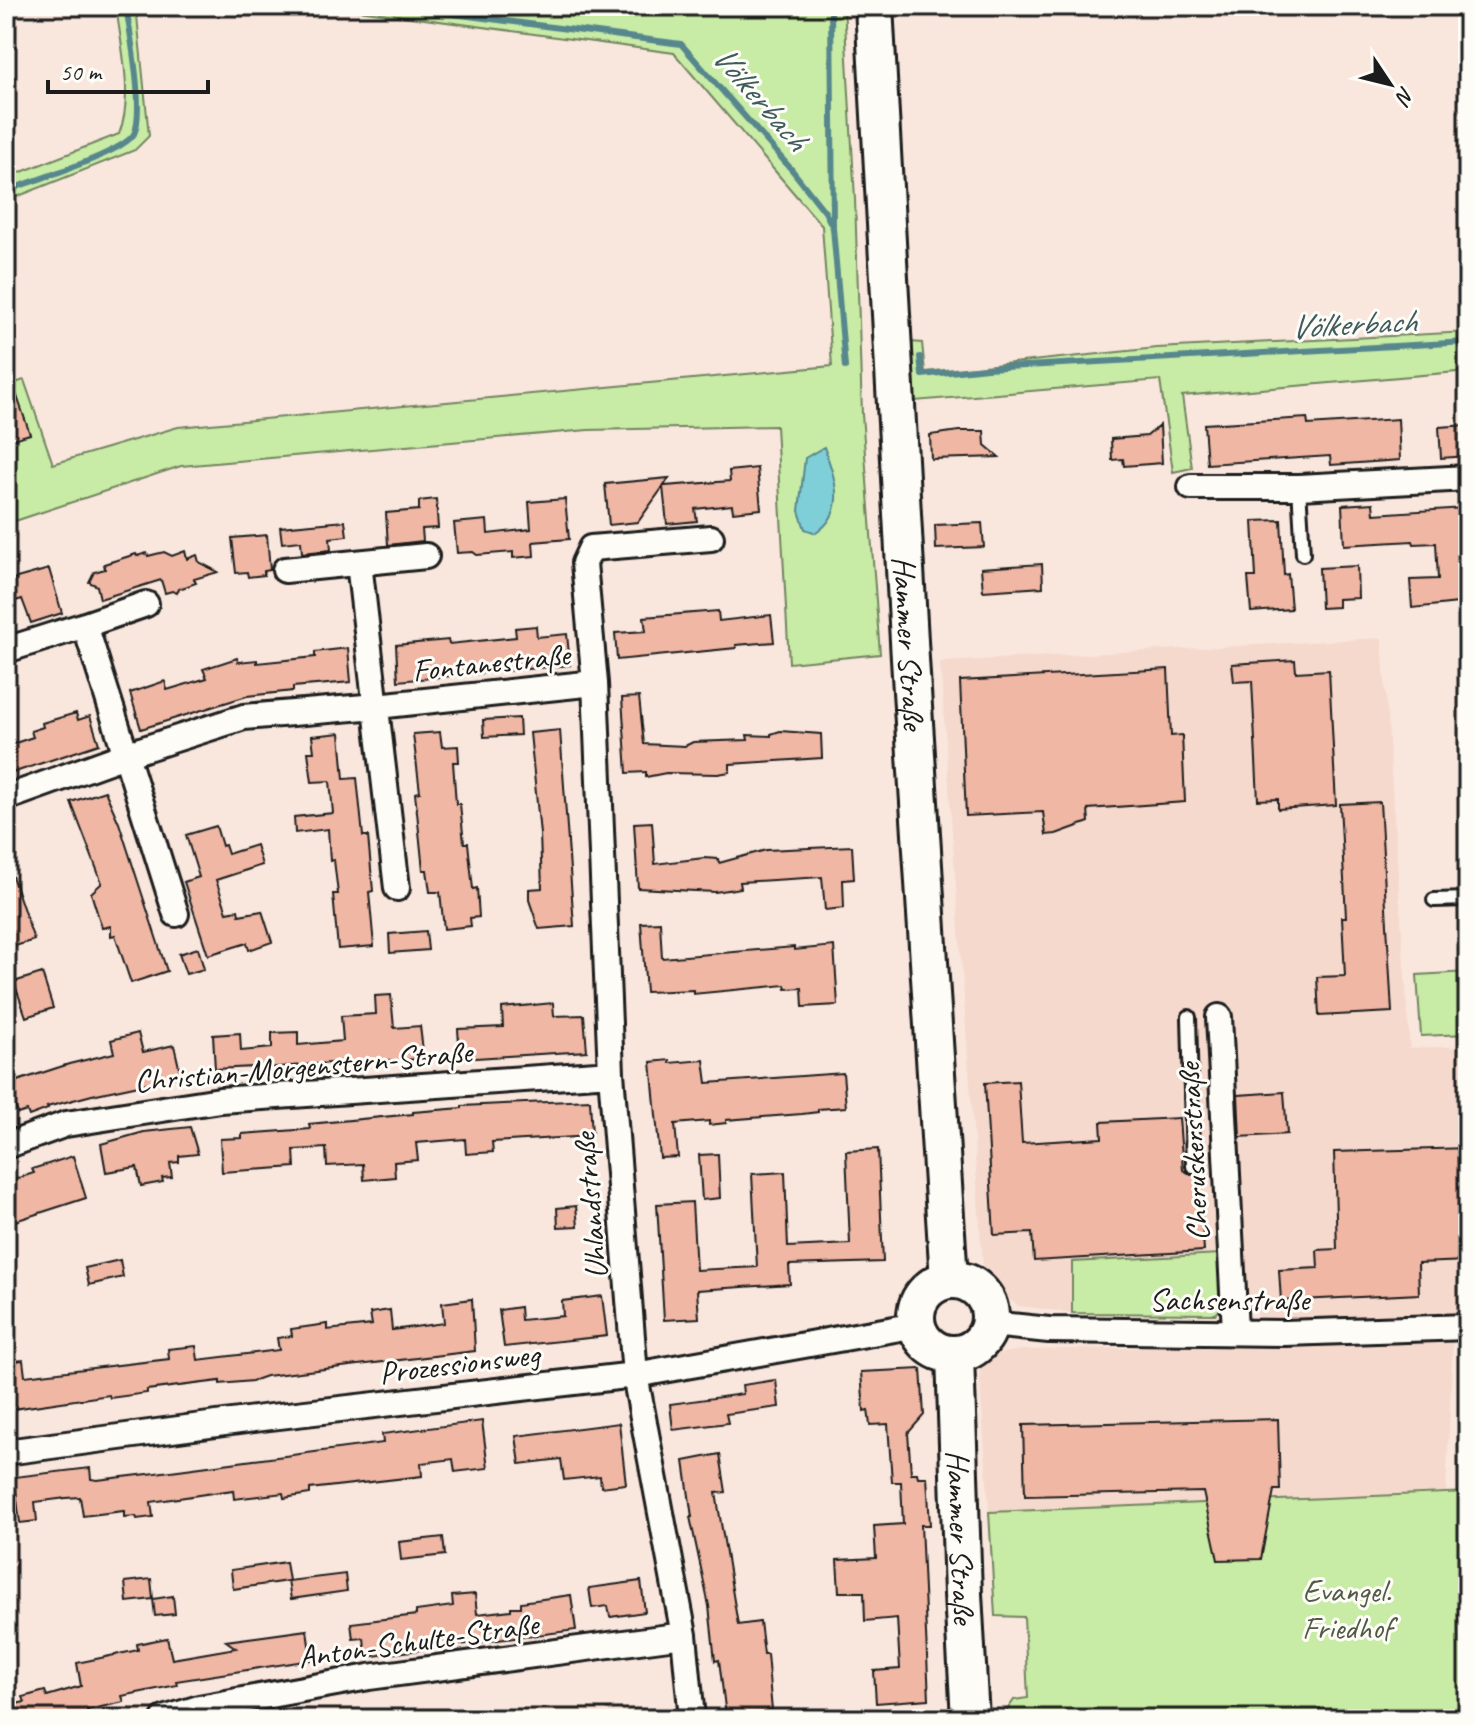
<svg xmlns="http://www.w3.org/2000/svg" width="1474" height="1725" font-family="Caveat,sans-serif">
  <rect width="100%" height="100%" fill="#f9e7de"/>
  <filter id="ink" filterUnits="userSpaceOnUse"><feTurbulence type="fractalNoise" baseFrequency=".0125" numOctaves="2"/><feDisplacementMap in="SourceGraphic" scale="16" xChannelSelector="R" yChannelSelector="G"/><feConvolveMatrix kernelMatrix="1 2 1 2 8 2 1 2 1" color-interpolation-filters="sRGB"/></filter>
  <g filter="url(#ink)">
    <path fill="#f6d9cd" d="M1382 638 1410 1048 1468 1046V1316L1262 1319 1248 1307 1231 1049 1208 1043 1222 1307 1216 1314 1072 1313 1019 1306 1011 1301 983 1270 940 662Z
      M1453 1341 1446 1493 989 1512 979 1365 991 1355 1021 1350Z"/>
    <path fill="#c8eba5" stroke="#728460" stroke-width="2" d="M116 6H136L149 136 135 150 6 201V178L119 134C134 96 121 47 116 6Z
      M329 6H496L548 12 549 6H844L855 199 862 414 880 654 789 663 776 426 588 430 181 466 6 524V386L24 380 53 464 178 427 832 366 822 226 674 53Z
      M1468 332V371L1182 396 1192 468 1173 472 1160 380 915 401 912 342 922 343 925 372 1157 348Z
      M1468 972V1034L1421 1036 1417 975Z
      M1220 1254 1222 1307 1216 1314 1072 1313V1262Z
      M1468 1492V1719H1007V1710L1014 1700 1028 1698 1024 1617 995 1616 989 1512Z"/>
    <path fill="#7fcfd8" stroke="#57878d" stroke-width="2" d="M824 447C835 479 848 511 816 533L805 529 799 511 805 458Z"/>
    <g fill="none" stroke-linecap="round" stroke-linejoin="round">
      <path stroke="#57878d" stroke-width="6" d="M393 6 681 44 792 170 825 212 833 228 845 367
        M831 6 833 226
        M6 191C31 181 122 154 134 134 145 112 130 33 126 6
        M920 357 922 375 987 368 1468 342"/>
    </g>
    <path fill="#efb7a4" stroke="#1c1c1c" stroke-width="2" d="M6 373H9L30 434 6 441Z
      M1307 418 1308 425 1398 419 1400 460 1331 465 1330 456 1207 464 1204 424Z
      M1160 425 1162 463 1124 466 1123 459 1112 460 1111 439 1147 436Z
      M1468 425V456L1441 458 1439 427Z
      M959 431H984L985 445 999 457 931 459 930 435Z
      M757 468 761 509 733 512 732 505 695 509 697 521 667 524 663 487 638 522 609 525 605 484 669 478 664 486 730 481 729 471Z
      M436 499 438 528 422 529 423 541 388 545 386 513 419 510V501Z
      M565 499 569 539 533 542 534 556 513 558V552L477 555 473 552 457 553 454 523 487 520 488 534 531 529 529 502Z
      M1373 503 1374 514 1464 508 1467 602 1412 608 1410 580 1438 579 1436 543 1414 544 1413 541 1344 545 1342 505Z
      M1281 520 1284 575 1288 574 1291 609 1251 612 1248 577H1256L1253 521Z
      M345 521 347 536 330 538 331 550 302 553 301 541 282 543 280 527Z
      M982 523 984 547 936 549 935 525Z
      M267 535 270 570 264 571V575L248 577 247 572 236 573 232 538Z
      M185 551 187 559 197 555 199 562 218 572 194 579 196 583 179 589 177 593 172 591 165 593 161 580 100 599 97 586 89 582 94 572 105 569 104 564 136 554 137 556 147 553 148 556 164 552 172 556Z
      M1042 564 1043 587 983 591 981 568Z
      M1357 566 1358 598 1338 599V607L1321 608 1319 568Z
      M49 569 62 613 31 623 22 599 6 604V581Z
      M718 611 719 621 771 615 774 642 736 645V648L617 660 615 633 646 631 644 617Z
      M536 626 537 637 567 634 570 665 398 681 396 645 448 640 449 644 516 637 515 628Z
      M348 648 351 682 293 687V691L247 696 141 729 130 693 165 681 167 690 207 678 203 669 237 658 238 662 257 660V663L315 657V652Z
      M1295 660 1296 672 1329 670 1336 805 1278 809V799L1258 800 1252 681 1234 682 1232 664Z
      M1168 669 1171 736 1182 735 1185 802 1088 809 1089 822 1056 834 1046 835 1043 812 966 816 960 681Z
      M639 697 644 744 685 746 693 742 748 740 747 735 771 736V734L780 731 821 734 822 758 730 764V772L718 774 666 773 646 777V772L627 773 622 698Z
      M76 713 78 720 90 716 99 744 6 775V746L33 737 31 731 43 727 42 723Z
      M519 718 520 735 484 737 483 720Z
      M560 730 574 926 539 929 529 900V889L542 888 540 834 530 733Z
      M440 732 442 747 458 746 459 762H453L456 804H460L464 843H468L473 889 477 888 479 917 470 918 471 926 444 929 440 892H430L427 870H423L415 793 420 792 413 734Z
      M340 733 344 779 357 778 363 836H368L373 891 369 892 374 946 338 949 333 894H338L334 860 330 861 328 829 295 833 294 817 333 813 330 781 312 782 308 752H314L312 736Z
      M105 791 119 823 167 971 131 983 115 935 111 936V926L102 928 91 893 102 883 71 802Z
      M1380 802 1392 1012 1319 1016 1317 977 1345 976 1342 917H1346L1340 804Z
      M652 822 655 864 704 858 718 859 719 863 766 850 852 846 854 879 843 880 844 908 825 910 822 877 740 882 741 888 715 892 638 888 634 823Z
      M216 826 222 846 225 845 228 854 256 845 262 865 216 880 227 912 238 910 239 915 262 911 272 942 249 950 247 943 208 955 184 882 199 877 186 835Z
      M6 867H9L34 940 6 949Z
      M660 922 662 958 794 947V950L834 946 838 1005 803 1007 802 988 786 989 785 985 693 994V990L646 992 641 923Z
      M426 931 428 950 390 953 389 934Z
      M198 948 204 969 186 974 179 954Z
      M42 973 53 1008 26 1017 14 982Z
      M391 995 394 1028 420 1026 424 1059 344 1062 253 1069 255 1067 215 1069 213 1035 240 1033 241 1051 272 1048V1033L298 1032V1045L343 1041 341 1016 376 1014 375 996Z
      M553 1003 554 1016 584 1015 587 1051 460 1059 458 1029 503 1027 502 1008Z
      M138 1033 143 1052 174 1045 181 1076 92 1095 47 1107 48 1109 29 1116 27 1111 18 1114 8 1084 69 1064 114 1053 111 1040Z
      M670 1060V1063L704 1060 707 1083 843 1073 846 1107 818 1109V1112L802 1114 726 1120V1123L709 1125V1121L675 1124 678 1157 660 1158 651 1062Z
      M1018 1081 1022 1143 1102 1138 1101 1122 1179 1118 1183 1170 1192 1175 1199 1173 1204 1251 1034 1261 1032 1233 994 1235 985 1083Z
      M1284 1092 1287 1134 1240 1137 1238 1095Z
      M590 1100 592 1136 492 1142 493 1152 466 1154 465 1139 416 1143 418 1160 394 1162 395 1177 364 1180 363 1164 327 1166 326 1148 294 1150 295 1167 222 1172 220 1139 242 1138V1134L310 1129 309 1124 413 1114V1112L462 1108V1106Z
      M190 1127 198 1154 179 1156V1162L170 1163 172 1177 162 1178 163 1182 141 1186 137 1167 106 1172 101 1144 144 1132Z
      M1468 1148V1261L1418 1263 1419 1294 1281 1301 1279 1270 1318 1268 1317 1250 1337 1249 1334 1152Z
      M878 1149 883 1262 789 1265 790 1284 697 1290 699 1318 664 1320 657 1204 692 1202 696 1270 757 1267 752 1174 785 1172 788 1247 850 1244 846 1151Z
      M718 1154 720 1198 702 1200 699 1155Z
      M73 1156 86 1198 12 1222 6 1203V1182L34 1173 32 1169Z
      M576 1206 578 1226 558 1227 557 1208Z
      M120 1260 123 1277 89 1285 85 1268Z
      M602 1296 607 1336 504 1347 499 1310 520 1307 521 1320 563 1316 562 1301Z
      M472 1299 475 1351 266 1376 252 1381 220 1384V1381L147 1390V1393L110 1398 109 1395 6 1410V1362L23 1360 25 1376 169 1359 168 1349 196 1346 198 1360 279 1350 277 1338 292 1336 291 1329 327 1324V1330L372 1325 370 1313 390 1310 392 1330 444 1323 442 1303Z
      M921 1369 924 1415 908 1433 911 1473H917L918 1477H927L930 1525H921L929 1699 876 1703 874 1671 900 1669 897 1618 865 1621 864 1592H839L837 1560 876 1558 874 1526 903 1524 901 1482H892L888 1424 870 1425 868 1410 864 1411 861 1372Z
      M776 1380 779 1407 726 1414 728 1423 673 1430 670 1404 743 1394 742 1385Z
      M1278 1419 1280 1490H1274L1261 1559 1218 1560 1203 1492 1025 1496 1023 1425Z
      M482 1421 488 1468 455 1472 453 1459 421 1463 422 1476 310 1489V1494L284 1498 283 1493 234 1499 233 1490 151 1502 153 1517 137 1519 136 1516 124 1517V1511L83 1516 80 1497 66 1498 35 1502 37 1521 20 1523 14 1477 90 1468 91 1479 97 1480 148 1474 383 1443 382 1434Z
      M619 1423 626 1484 601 1487 600 1476 564 1480 561 1459 520 1464 516 1436Z
      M720 1454 726 1492 716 1493 738 1625 760 1622 764 1654H767L772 1711 726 1716 719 1660 715 1661 709 1606 690 1517H692L684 1461Z
      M443 1537 445 1555 401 1560 399 1542Z
      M286 1562 289 1581 345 1574 347 1591 291 1599 288 1581 233 1589 231 1570Z
      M151 1579 153 1599 127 1602 125 1582Z
      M641 1581 645 1612 610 1617 608 1606 592 1608 589 1588Z
      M475 1594 477 1614 511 1610V1607H521V1602L571 1595 576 1630 366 1657 364 1638 353 1639 351 1623 416 1615V1611L453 1606 452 1596Z
      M173 1596 175 1614 155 1616 153 1599Z
      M307 1630 311 1660 176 1681 177 1685 122 1696 124 1702 87 1710 88 1715 65 1719H15L11 1705 25 1702 23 1697 45 1691 47 1696 81 1686 77 1663 138 1650 137 1644 167 1638 172 1659 236 1648 226 1641Z"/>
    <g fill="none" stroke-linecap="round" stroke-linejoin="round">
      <g stroke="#1c1c1c" stroke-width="18">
        <path id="lane" d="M1299 487 1303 554
          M1466 631 1468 630
          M1434 900 1468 899
          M1189 1017 1193 1166"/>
      </g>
      <g stroke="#1c1c1c" stroke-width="30">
        <path id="street" d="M1191 487H1299L1468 478
          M359 563 397 888
          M285 570 426 556
          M85 625 146 604
          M6 650 85 625 176 914
          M6 798 125 755 244 717 377 706 595 683
          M1219 1017 1235 1331
          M6 1146 66 1124 220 1100 611 1073
          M991 1324 1049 1330 1285 1333 1468 1327
          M6 1452 262 1418 635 1375 917 1325
          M164 1719 199 1708 369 1677 684 1635
          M692 1719 684 1635 635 1375 611 1073 595 683 584 563 591 548 711 538"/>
      </g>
      <g stroke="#1c1c1c" stroke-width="42">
        <g id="secondary">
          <path id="s1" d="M874 6 910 659 949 1280"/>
          <circle cx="953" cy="1317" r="37"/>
          <path id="s2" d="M955 1355 963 1594 970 1719"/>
        </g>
      </g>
      <use href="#lane" stroke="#fdfcf7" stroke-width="12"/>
      <use href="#street" stroke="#fdfcf7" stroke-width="24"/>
      <use href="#secondary" stroke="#fdfcf7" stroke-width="36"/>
    </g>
  </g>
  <g text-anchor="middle" stroke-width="6" stroke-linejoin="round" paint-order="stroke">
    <g font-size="32" fill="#1c1c1c" stroke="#fdfcf7">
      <text dy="11" stroke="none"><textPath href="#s1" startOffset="638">Hammer Straße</textPath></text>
      <text transform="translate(491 662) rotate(-6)" y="11">Fontanestraße</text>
      <text transform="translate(303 1066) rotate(-5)" y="11">Christian-Morgenstern-Straße</text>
      <text transform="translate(1193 1152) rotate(-93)" y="11">Cheruskerstraße</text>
      <text transform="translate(590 1206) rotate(-95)" y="11">Uhlandstraße</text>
      <text x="1229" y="1310">Sachsenstraße</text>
      <text transform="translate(459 1363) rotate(-7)" y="11">Prozessionsweg</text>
      <text dy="11" stroke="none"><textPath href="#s2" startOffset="182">Hammer Straße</textPath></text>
      <text transform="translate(418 1640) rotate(-8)" y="11">Anton-Schulte-Straße</text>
    </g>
    <g font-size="32" fill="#505a45" stroke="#fdfcf7">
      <text x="1347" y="1601">Evangel.<tspan x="1347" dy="37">Friedhof</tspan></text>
    </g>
    <g font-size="34" font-style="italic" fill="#3f5b5e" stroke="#fdfcf7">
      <text transform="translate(761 97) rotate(49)" y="12">Völkerbach</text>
      <text transform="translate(1353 323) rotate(-3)" y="12">Völkerbach</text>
    </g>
  </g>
  <rect width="1474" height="1725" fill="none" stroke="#fdfcf7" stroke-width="32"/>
  <rect x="16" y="16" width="1442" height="1693" fill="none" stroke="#1c1c1c" stroke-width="3" filter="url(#ink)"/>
  <g transform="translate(1390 84) rotate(125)" stroke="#fdfcf7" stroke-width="6" paint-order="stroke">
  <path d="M0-6L14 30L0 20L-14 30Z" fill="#1c1c1c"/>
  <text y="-12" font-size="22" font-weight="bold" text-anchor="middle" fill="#1c1c1c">N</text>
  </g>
  <path d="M48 80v12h160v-12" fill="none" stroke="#1c1c1c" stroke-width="4"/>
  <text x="60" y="80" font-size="24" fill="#1c1c1c" stroke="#fdfcf7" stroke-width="6" paint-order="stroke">50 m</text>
</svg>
